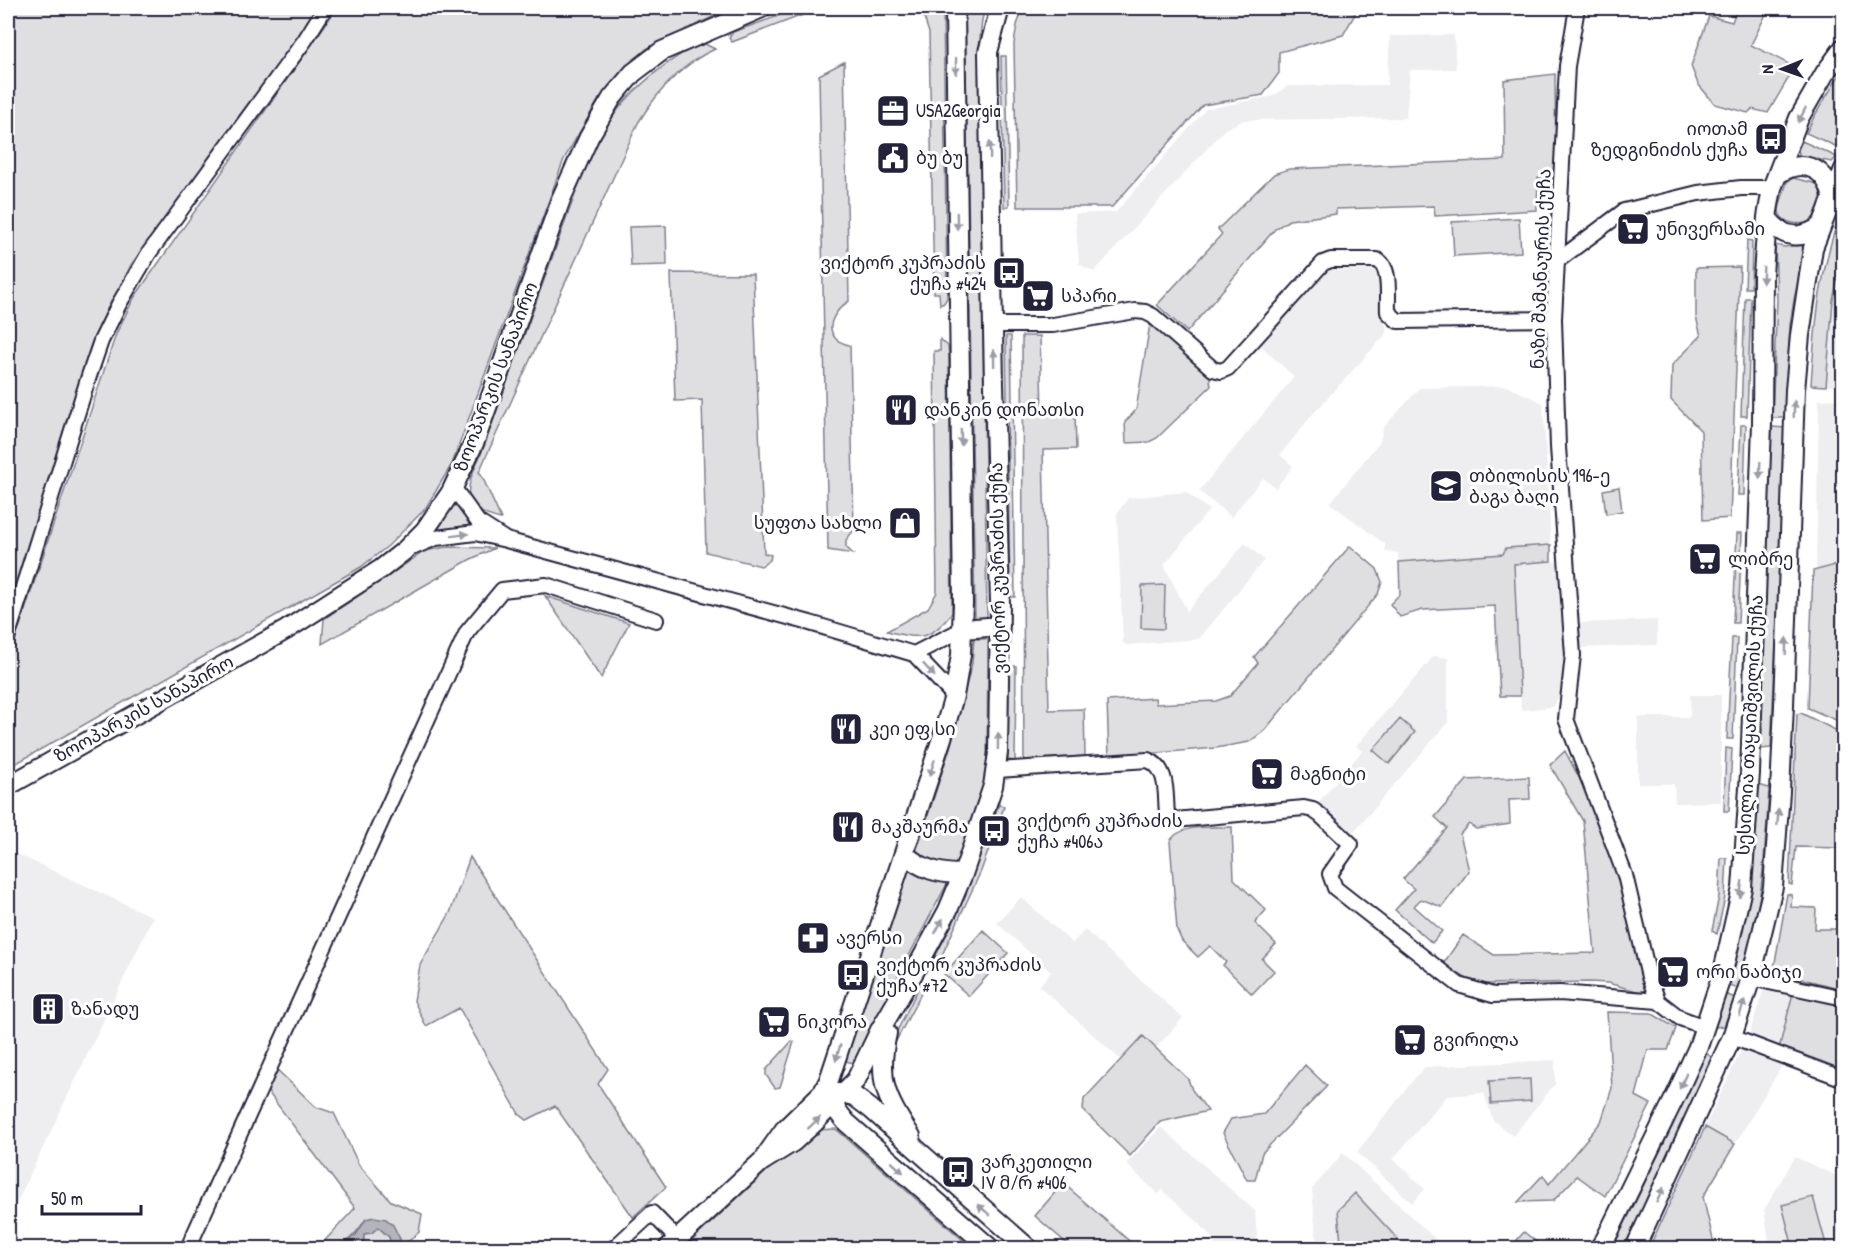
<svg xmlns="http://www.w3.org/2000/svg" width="1851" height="1256" font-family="'Patrick Hand','Noto Sans Georgian',sans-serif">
  <rect width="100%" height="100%" fill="#fff"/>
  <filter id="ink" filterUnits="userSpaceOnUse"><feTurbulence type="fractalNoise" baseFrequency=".0167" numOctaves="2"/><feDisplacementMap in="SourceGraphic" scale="12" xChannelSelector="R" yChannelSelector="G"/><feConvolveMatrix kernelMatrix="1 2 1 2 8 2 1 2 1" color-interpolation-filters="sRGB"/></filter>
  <g filter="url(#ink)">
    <path fill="#eeeef1" d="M1454 35 1456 69 1410 70 1406 118 1244 120 1225 129 1094 272 1079 264 1075 214 1116 212 1206 109 1273 96 1288 86 1387 85 1390 36Z
      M1843 252V386H1826L1833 300Z
      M1323 270H1377L1387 333 1313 414 1280 455 1293 466 1276 488 1263 478 1231 517 1199 491 1294 377 1257 342Z
      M1507 386 1543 403 1551 545 1506 548 1503 554 1399 562 1398 553 1385 552V544L1330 503 1380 441 1383 428 1420 388Z
      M1843 399V563L1816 571 1819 400Z
      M1186 492 1209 510 1164 565 1187 611 1245 543 1264 560 1199 639 1127 645 1123 643 1117 513 1128 498Z
      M1551 561 1557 562 1566 684 1553 707 1521 710 1514 563Z
      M1657 620V645L1579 648 1578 623Z
      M1434 656 1448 658V722L1351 835 1316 805 1362 751 1356 746Z
      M1690 695H1721V802L1675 803 1674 784H1638V717H1690Z
      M8 850 153 917 8 1221Z
      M1021 897 1072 943 1085 930 1183 1018 1156 1048 1143 1036 1121 1060 1039 986 1051 972 997 923Z
      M1771 989 1793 993 1779 1049 1752 1038 1750 1032 1763 991Z
      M1743 1046 1785 1061 1735 1144 1705 1127Z
      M1555 1060V1084L1513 1136 1493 1120 1484 1093 1447 1096 1393 1159 1425 1189 1412 1203 1357 1152 1418 1074 1425 1067Z
      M1161 1127 1255 1211 1258 1248H1215L1211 1237 1201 1225 1162 1190 1158 1194 1126 1164Z
      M1343 1153 1445 1248H1317L1312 1189Z
      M1795 1157 1835 1175 1843 1221V1248H1827L1812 1197 1782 1206 1793 1248H1770L1764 1210Z"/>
    <path fill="#dfdfe2" stroke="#80808e" stroke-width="1.5" d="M8 8H317L299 36 131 265 91 345 8 609Z
      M337 8H731L646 49 620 74 599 99 564 159 452 464 425 509 388 546 361 567 8 768V662L116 334 134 298Z
      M801 8H821L732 42 729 38 733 32Z
      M918 8H943L947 298 944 303 940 305 939 293H934L929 33 924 17Z
      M965 8H985L982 20 979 47 987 618H975Z
      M1023 8H1351L1355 14 1343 35 1279 52V73L1263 95 1203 105 1112 207H1017L1014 44 1017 25Z
      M1737 8H1769L1751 45 1795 67 1768 113 1752 109 1748 113 1715 104 1698 84 1691 66 1709 16 1732 22Z
      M705 44 715 49C681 64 657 92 638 123L479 472 481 474 501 519C457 510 466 486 481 454L585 167C592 154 599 139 607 126 623 97 673 52 705 44Z
      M1001 56H1006L1009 206 1004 207Z
      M844 62 849 301C838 308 823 325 836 339 839 342 846 344 850 346L854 530 846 540V547L853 554 828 550 819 75Z
      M1843 69 1844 146 1842 149 1806 133 1815 115Z
      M1555 74 1556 177 1538 178 1537 210 1435 216 1434 206 1336 209V214L1289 220 1275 229 1187 332 1157 305 1222 234 1218 229 1274 174 1289 169 1505 160 1504 80Z
      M1802 141 1837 157 1832 162 1800 156 1798 150Z
      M1793 178 1818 184 1823 191C1820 199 1818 212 1813 218 1805 228 1779 224 1779 210 1780 201 1785 190 1787 182Z
      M1843 207V252L1833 300 1826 386 1811 385C1815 324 1820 265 1843 207Z
      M1519 218 1521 252 1454 256 1452 222Z
      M666 226 667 265 631 266 629 227Z
      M1747 240 1752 241 1751 288H1745Z
      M1775 245 1784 247 1806 245 1794 300 1790 324 1786 418H1772L1777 300Z
      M1740 267 1730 518 1703 520 1701 431 1671 400 1672 365 1701 336 1696 317V268Z
      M671 273 753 274 764 553 771 555 770 560 761 566 706 552 702 400 675 401Z
      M1745 298H1751L1747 416H1741Z
      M1150 324H1157L1209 373 1211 386 1157 438 1149 442 1126 443 1125 422 1136 410Z
      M1006 336H1011L1015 597H1010Z
      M1022 336H1040L1042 412H1075L1076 449 1043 450 1049 710 1084 709 1085 756 1024 760Z
      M940 339 948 346 949 357 952 613C931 640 920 640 887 631L928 608 937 592 934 351H940Z
      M1741 425H1746L1744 495H1738Z
      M1772 427 1786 428 1771 748 1760 749 1757 746Z
      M1619 487 1622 511 1606 514 1603 490Z
      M452 501 473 527 430 532Z
      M1737 533H1742L1738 623H1733Z
      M1551 545V561L1514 564 1520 696H1500L1495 606 1422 610 1400 617 1390 604 1400 594 1399 562 1503 554 1506 548Z
      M1350 546 1377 569 1382 582 1378 594 1264 731 1249 742 1216 748 1109 757 1107 701 1155 698 1156 704 1216 701 1230 696 1258 663 1254 657Z
      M446 547 495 548 469 560 322 644 324 619 425 551Z
      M1843 563H1844L1843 723 1808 708 1813 571Z
      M1165 585 1164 629 1141 628 1142 586Z
      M545 596 629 623 601 678Z
      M1732 638H1737L1733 739H1727Z
      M974 639H988L987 767 980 807 956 864C942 867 927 861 916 852L950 748 972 663Z
      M1009 666H1016L1015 761 1008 760Z
      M1801 713 1843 734V848L1796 847 1792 885 1789 884 1797 714Z
      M1400 719 1415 732 1389 764 1373 750Z
      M1726 748 1732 749 1729 811H1724Z
      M1565 751 1606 829 1616 863 1646 990 1640 992 1608 983 1590 982 1487 984 1467 979 1443 964 1463 935 1494 955 1595 953 1583 821 1550 765Z
      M1529 777 1530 799 1509 800 1510 824 1476 829 1469 824 1460 834 1469 871 1442 907 1421 899 1414 906 1442 931 1432 943 1395 910 1414 889 1403 879 1447 828 1435 817 1467 780Z
      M1759 785 1769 788C1765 859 1761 920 1739 988L1728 985 1744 922 1749 891 1755 790Z
      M999 804 1004 807 981 871 935 970 931 965 955 918Z
      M1232 827 1234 879 1266 910 1255 923 1276 944 1262 959 1274 971 1252 994 1223 965 1226 962 1210 946 1198 957 1182 941 1177 930 1170 841C1181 823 1213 828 1232 827Z
      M470 857 608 1069 598 1084 666 1187 633 1217 555 1106 527 1120 519 1114 459 1008 426 1026 414 1001 420 965 450 913Z
      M1721 858H1727L1725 897 1717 934 1712 931 1719 896Z
      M907 867C921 876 932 881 948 882L896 980 857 1064 846 1061 853 1027Z
      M1787 894 1792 895 1791 907 1816 908 1815 929H1843V989L1778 973 1774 968Z
      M983 930 1008 953 969 996 944 974Z
      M922 981 927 982 895 1043H891Z
      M1793 993 1843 1006V1073L1779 1049Z
      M1725 994 1735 998 1724 1026 1715 1027 1713 1024Z
      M1607 1012 1651 1013 1676 1028 1668 1050H1648L1636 1096 1651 1104 1605 1196 1577 1176 1553 1201 1518 1202 1543 1175 1549 1184 1601 1122 1612 1088Z
      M1143 1036 1188 1079 1192 1090 1208 1111 1160 1122 1130 1156 1083 1110 1084 1099Z
      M792 1041 794 1042 780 1087 775 1088 766 1075V1070Z
      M1706 1053 1712 1058 1627 1248H1613L1672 1127 1702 1054Z
      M271 1064 316 1107 334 1113 359 1165 391 1201 422 1214 419 1232 401 1248H395L400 1239 366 1219C352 1240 344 1248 318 1248L355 1208 262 1084Z
      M1305 1065 1327 1086 1262 1153 1255 1180H1247L1223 1133 1231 1119 1264 1114Z
      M1530 1079 1531 1101 1491 1104 1489 1081Z
      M1705 1127 1735 1144 1703 1197 1715 1248H1649Z
      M836 1129 972 1248H684L786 1153 816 1130Z
      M1063 1183 1135 1246 1133 1248H1072L1035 1216Z
      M1355 1193 1406 1248H1320V1246L1341 1243 1338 1210Z
      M1813 1197 1827 1248H1793L1782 1205Z
      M378 1227 389 1237 391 1243 383 1248H363L364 1234Z
      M1524 1232 1544 1248H1525L1517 1240Z"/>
    <path fill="#b4b4bc" stroke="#7a7a88" stroke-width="1.5" d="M374 1217 386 1219 393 1225 400 1239 395 1248H383L391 1243 389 1237 378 1227 372 1233 364 1234 363 1248H337L356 1235 366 1219Z"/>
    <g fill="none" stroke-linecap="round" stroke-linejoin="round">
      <g stroke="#22223b" stroke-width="18">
        <path id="minor" d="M1577 8 1567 66 1554 319 1558 447 1573 655 1566 719 1625 875 1649 977 1658 1001 1680 1018 1705 1027
          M1557 261 1624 211 1698 193 1741 188H1772
          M993 325H1053L1135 311 1145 312 1153 316 1213 369 1221 371 1228 368 1323 263 1331 260H1377C1392 267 1387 298 1388 312L1398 321 1554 319
          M506 540 810 623 914 654
          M409 549 436 538 475 533 506 540 478 522 453 487
          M8 635 89 376 101 341 119 304 149 253 305 40 325 8
          M954 696 914 654 963 629
          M997 770 1148 760C1169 768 1165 795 1167 814L1175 820 1304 808 1313 810 1320 815 1351 844 1330 874 1335 888 1459 985 1493 995 1560 993 1658 1001
          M1751 978 1844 998
          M1732 1037 1844 1079
          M188 1248 467 632 502 590 546 585 656 620
          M614 1248 652 1213 678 1240"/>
      </g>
      <g stroke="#22223b" stroke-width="22">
        <path id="major" d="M1777 175C1801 158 1825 166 1832 195
          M1767 217C1781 238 1801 241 1821 226
          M963 629 1000 626
          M8 786 286 630 381 569 404 551 425 530 451 492 475 441 561 199 589 137 612 98 633 73 662 51 762 8
          M904 853C921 870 940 874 963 874
          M887 1033C877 1078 885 1099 911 1136
          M834 1092 854 1096 871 1109 1028 1248
          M825 1096 846 1122 990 1248
          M767 1154 784 1130 823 1092 829 1080 942 738 954 696 961 655 963 603 955 8
          M668 1248 761 1162 793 1142 815 1122 856 1080 880 1030 917 967 948 910 963 874 993 786 998 753 1000 603 994 384 988 52 1000 8
          M1599 1248 1605 1240 1678 1091 1698 1047 1723 972 1742 888 1750 773 1762 423 1763 275 1767 217 1772 188 1799 118 1825 73 1844 47
          M1635 1248 1732 1037 1751 978 1773 887 1780 792 1784 705 1795 390 1800 335 1813 248 1844 169"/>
      </g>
      <use href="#minor" stroke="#fff" stroke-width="14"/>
      <use href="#major" stroke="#fff" stroke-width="18"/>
    </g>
    <defs><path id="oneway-solid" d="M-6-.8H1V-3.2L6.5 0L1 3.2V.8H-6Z" transform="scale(1.5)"/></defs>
    <g fill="#9c9ca7">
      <use href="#oneway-solid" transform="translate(956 66) rotate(90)"/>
      <use href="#oneway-solid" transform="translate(1802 115) rotate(117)"/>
      <use href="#oneway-solid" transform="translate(990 150) rotate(-91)"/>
      <use href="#oneway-solid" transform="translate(957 221) rotate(89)"/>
      <use href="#oneway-solid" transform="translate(1763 275) rotate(92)"/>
      <use href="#oneway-solid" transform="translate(994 358) rotate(-91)"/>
      <use href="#oneway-solid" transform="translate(1794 409) rotate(-88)"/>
      <use href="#oneway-solid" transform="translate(961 437) rotate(89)"/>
      <use href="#oneway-solid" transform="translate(1760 470) rotate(92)"/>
      <use href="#oneway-solid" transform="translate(460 535) rotate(-7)"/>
      <use href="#oneway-solid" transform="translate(1786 646) rotate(-88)"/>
      <use href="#oneway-solid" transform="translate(929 670) rotate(47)"/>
      <use href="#oneway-solid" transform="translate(998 741) rotate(-89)"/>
      <use href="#oneway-solid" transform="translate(932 768) rotate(108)"/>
      <use href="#oneway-solid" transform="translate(1778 817) rotate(-85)"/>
      <use href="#oneway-solid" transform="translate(1741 889) rotate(99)"/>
      <use href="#oneway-solid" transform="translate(939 926) rotate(-62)"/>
      <use href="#oneway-solid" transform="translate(1742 1008) rotate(-73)"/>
      <use href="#oneway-solid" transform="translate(838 1053) rotate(106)"/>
      <use href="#oneway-solid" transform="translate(1683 1081) rotate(114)"/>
      <use href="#oneway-solid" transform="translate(814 1123) rotate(-43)"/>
      <use href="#oneway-solid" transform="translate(897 1167) rotate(42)"/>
      <use href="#oneway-solid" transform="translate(1660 1195) rotate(-65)"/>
      <use href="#oneway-solid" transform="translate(984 1210) rotate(-139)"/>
    </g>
  </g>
  <defs>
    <g id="office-square" transform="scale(1.725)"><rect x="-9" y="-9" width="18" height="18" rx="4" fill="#22223b" stroke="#fff"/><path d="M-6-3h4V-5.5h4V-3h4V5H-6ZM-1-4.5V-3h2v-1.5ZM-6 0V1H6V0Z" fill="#fff"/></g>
    <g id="bus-square" transform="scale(1.725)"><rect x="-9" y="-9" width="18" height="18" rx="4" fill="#22223b" stroke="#fff"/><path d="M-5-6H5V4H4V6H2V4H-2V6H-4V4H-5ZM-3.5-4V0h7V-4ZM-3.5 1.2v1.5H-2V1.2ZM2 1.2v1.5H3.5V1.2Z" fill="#fff"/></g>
    <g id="civic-square" transform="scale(1.725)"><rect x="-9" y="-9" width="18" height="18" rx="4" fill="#22223b" stroke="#fff"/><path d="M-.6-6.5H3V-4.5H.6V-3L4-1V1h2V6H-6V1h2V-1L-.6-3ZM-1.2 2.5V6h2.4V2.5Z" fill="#fff"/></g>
    <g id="supermarket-square" transform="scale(1.725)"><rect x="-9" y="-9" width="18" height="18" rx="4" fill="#22223b" stroke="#fff"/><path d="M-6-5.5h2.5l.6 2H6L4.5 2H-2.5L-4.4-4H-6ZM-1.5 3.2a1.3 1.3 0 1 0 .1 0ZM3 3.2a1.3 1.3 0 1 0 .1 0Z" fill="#fff"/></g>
    <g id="restaurant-square" transform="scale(1.725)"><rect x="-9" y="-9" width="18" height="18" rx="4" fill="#22223b" stroke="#fff"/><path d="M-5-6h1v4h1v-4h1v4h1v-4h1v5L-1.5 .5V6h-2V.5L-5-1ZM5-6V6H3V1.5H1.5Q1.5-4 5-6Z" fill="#fff"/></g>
    <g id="school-square" transform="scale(1.725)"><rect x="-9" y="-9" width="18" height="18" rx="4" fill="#22223b" stroke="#fff"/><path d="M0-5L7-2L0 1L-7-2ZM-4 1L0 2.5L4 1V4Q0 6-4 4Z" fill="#fff"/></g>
    <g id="shop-square" transform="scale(1.725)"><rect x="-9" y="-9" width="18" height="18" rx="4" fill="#22223b" stroke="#fff"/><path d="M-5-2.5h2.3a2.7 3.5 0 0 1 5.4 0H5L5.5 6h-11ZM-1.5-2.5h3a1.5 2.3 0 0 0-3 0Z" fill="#fff"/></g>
    <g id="pharmacy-square" transform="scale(1.725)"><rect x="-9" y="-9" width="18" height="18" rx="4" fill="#22223b" stroke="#fff"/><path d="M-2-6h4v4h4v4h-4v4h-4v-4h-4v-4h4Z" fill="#fff"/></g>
    <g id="building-square" transform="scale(1.725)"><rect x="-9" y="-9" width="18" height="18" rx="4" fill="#22223b" stroke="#fff"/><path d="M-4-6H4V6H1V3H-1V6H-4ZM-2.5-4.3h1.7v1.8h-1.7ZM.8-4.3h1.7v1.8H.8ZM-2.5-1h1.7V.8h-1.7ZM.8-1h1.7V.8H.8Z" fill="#fff"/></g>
  </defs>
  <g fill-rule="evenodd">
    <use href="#office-square" x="893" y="111"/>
    <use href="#bus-square" x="1771" y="139"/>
    <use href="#civic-square" x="893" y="158"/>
    <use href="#supermarket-square" x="1633" y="229"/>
    <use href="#bus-square" x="1009" y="273"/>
    <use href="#supermarket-square" x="1038" y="296"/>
    <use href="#restaurant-square" x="901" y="410"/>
    <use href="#school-square" x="1446" y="486"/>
    <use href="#shop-square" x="905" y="523"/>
    <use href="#supermarket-square" x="1705" y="559"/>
    <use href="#restaurant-square" x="846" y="729"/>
    <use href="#supermarket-square" x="1267" y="774"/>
    <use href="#restaurant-square" x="848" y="827"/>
    <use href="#bus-square" x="994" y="831"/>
    <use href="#pharmacy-square" x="813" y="938"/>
    <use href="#supermarket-square" x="1673" y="972"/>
    <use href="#bus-square" x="853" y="975"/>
    <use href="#building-square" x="48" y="1009"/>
    <use href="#supermarket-square" x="774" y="1022"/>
    <use href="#supermarket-square" x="1410" y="1040"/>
    <use href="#bus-square" x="958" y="1172"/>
  </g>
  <g text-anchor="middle" stroke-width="6" stroke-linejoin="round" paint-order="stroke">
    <g font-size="18" fill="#22223b" stroke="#fff" text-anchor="start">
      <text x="916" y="117">USA2Georgia</text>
      <text x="1748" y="135" text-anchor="end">იოთამ<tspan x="1748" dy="21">ზედგინიძის ქუჩა</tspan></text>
      <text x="916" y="164">ბუ ბუ</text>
      <text x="1656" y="235">უნივერსამი</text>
      <text x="986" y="269" text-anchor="end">ვიქტორ კუპრაძის<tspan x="986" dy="21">ქუჩა #424</tspan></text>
      <text x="1061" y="302">სპარი</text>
      <text x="924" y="416">დანკინ დონათსი</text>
      <text x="1469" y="482">თბილისის 196-ე<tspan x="1469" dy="21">ბაგა ბაღი</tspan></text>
      <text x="882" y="529" text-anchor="end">სუფთა სახლი</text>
      <text x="1728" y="565">ლიბრე</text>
      <text x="869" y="735">კეი ეფ სი</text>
      <text x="1290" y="780">მაგნიტი</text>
      <text x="1017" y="827">ვიქტორ კუპრაძის<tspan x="1017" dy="21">ქუჩა #406ა</tspan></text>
      <text x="871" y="833">მაკშაურმა</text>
      <text x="836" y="944">ავერსი</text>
      <text x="876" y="971">ვიქტორ კუპრაძის<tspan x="876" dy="21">ქუჩა #72</tspan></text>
      <text x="1696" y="978">ორი ნაბიჯი</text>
      <text x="71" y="1015">ზანადუ</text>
      <text x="797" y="1028">ნიკორა</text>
      <text x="1433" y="1046">გვირილა</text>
      <text x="981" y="1168">ვარკეთილი<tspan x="981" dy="21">IV მ/რ #406</tspan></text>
    </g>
    <g font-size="18" fill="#22223b" stroke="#fff">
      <text transform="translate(1541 269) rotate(-88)" y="6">ნაზი შამანაურის ქუჩა</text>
      <text transform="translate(496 377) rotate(-69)" y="6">ზოოპარკის სანაპირო</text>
      <text transform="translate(998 568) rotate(-91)" y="6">ვიქტორ კუპრაძის ქუჩა</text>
      <text transform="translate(144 709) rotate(-29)" y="6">ზოოპარკის სანაპირო</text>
      <text transform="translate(1750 725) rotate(-87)" y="6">სესილია თაყაიშვილის ქუჩა</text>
    </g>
  </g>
  <rect width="1851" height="1256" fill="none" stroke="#fff" stroke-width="30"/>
  <rect x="15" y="15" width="1821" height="1226" fill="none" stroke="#22223b" stroke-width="2" filter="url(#ink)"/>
  <g transform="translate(1782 69) rotate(269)" stroke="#ffffff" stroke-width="4.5" paint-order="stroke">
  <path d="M0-4.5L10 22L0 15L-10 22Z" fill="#22223b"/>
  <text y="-9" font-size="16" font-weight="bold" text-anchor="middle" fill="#22223b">N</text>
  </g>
  <path d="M42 1205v9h99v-9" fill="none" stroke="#22223b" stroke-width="3"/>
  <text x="51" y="1205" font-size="18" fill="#22223b" stroke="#ffffff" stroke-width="4.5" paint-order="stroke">50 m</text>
</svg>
